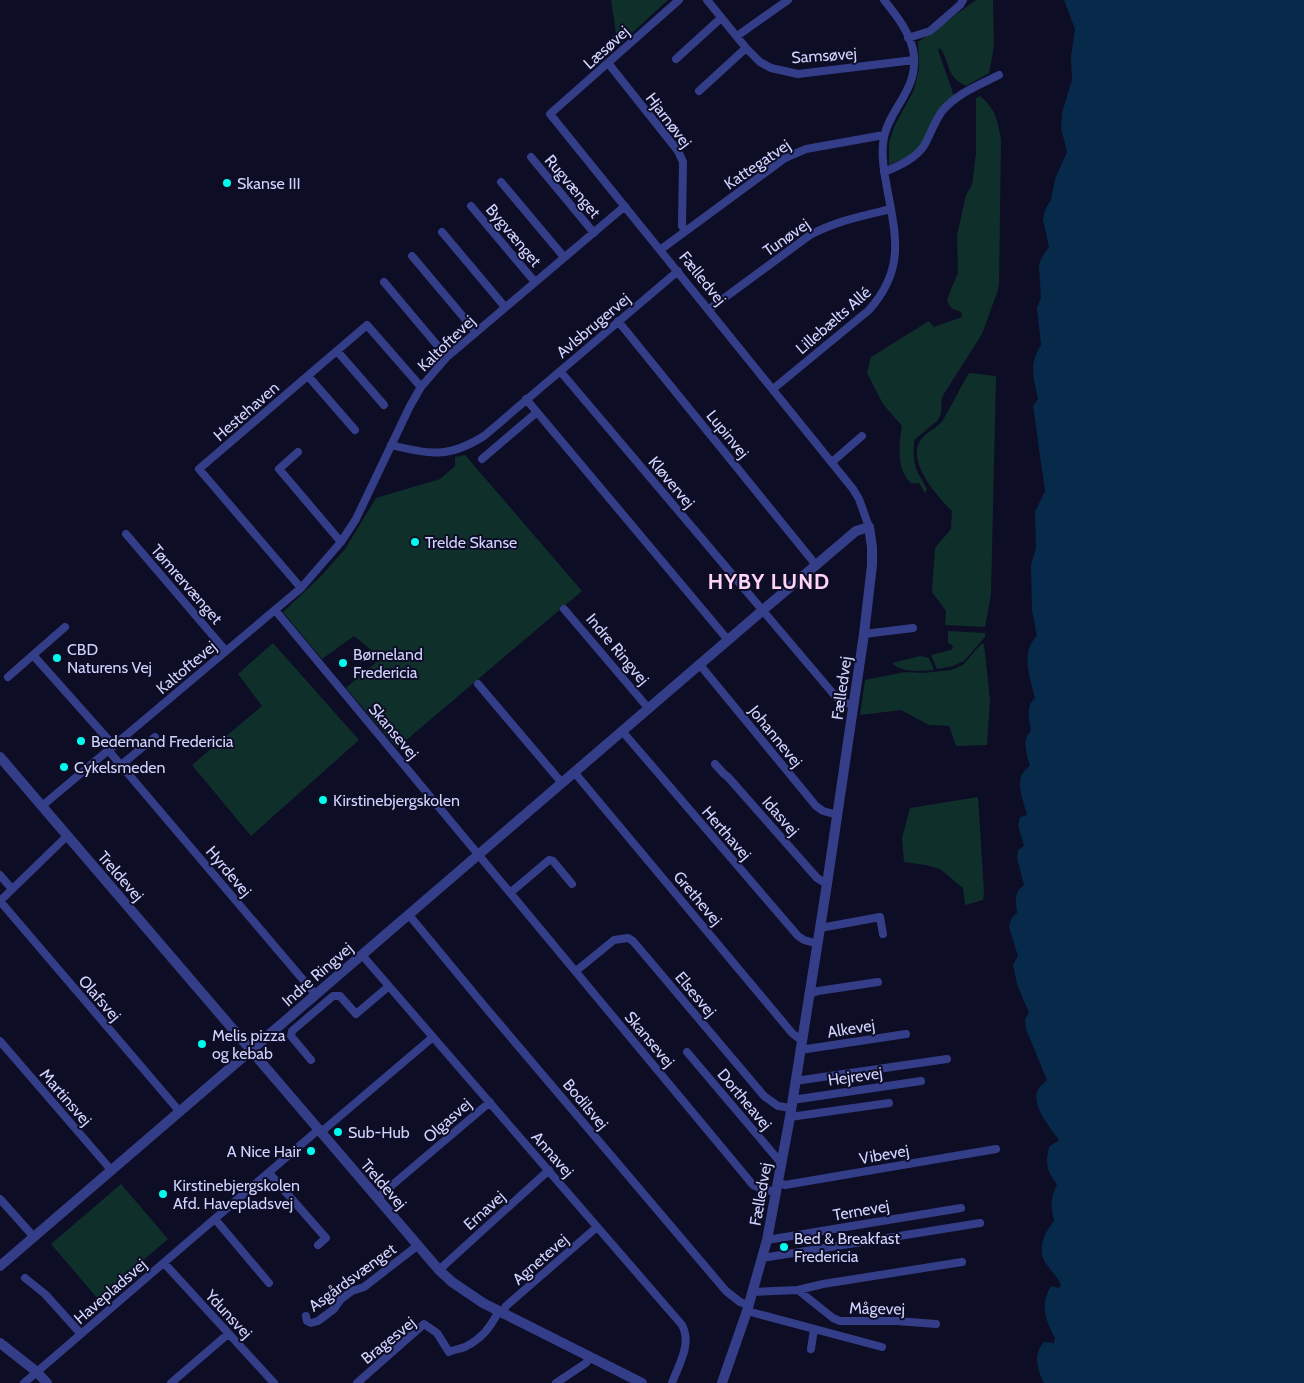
<svg xmlns="http://www.w3.org/2000/svg" width="1304" height="1383" font-family="Cabin,sans-serif">
  <rect width="100%" height="100%" fill="#0d0d26"/>
  <path fill="#0f302a" d="M611 0H668L618 46 607 42 616 33Z
    M976 0H993L994 46 989 73 966 86C944 75 952 64 940 48L938 50 954 96 920 146 909 156 889 165V143L894 127 914 90 919 69 918 42Z
    M980 96C996 109 997 120 1001 139L999 283 998 290 982 334 942 397 941 413 938 420 914 440C913 466 914 466 927 489L925 493 919 483H911C896 470 899 444 902 426L883 404 867 373 871 357 929 321 934 327 962 317 961 312 951 308 947 301 951 289 958 273 957 235 966 195 972 185 976 153V98Z
    M969 373 996 376 991 594 985 627 945 625 946 611 932 592 935 548 951 529 952 511C938 497 907 463 920 441 925 432 937 429 943 420 952 405 960 388 969 373Z
    M465 455 582 591 397 748 346 688 381 658 354 636 322 659 283 612 321 576 345 549 376 498 440 479 455 466V457Z
    M948 631 985 633V637L964 661 953 666 937 669 931 655 951 650 953 648 952 645 948 643Z
    M273 643 359 740 251 836 192 765 262 706 238 674Z
    M981 644H984L990 700 987 745 956 746 949 726 929 725 901 710 860 715 865 680 905 672 923 673 951 670 963 665Z
    M920 656 929 658 934 670C921 671 901 673 892 663Z
    M978 797 984 892 983 900 965 905 963 888 940 869 926 865 904 862 902 838 910 808Z
    M121 1184 168 1239 98 1299 51 1244Z"/>
  <path fill="#082a4a" d="M1064 0H1304V1383H1044C1037 1370 1033 1354 1044 1342L1054 1343 1055 1338C1045 1320 1040 1304 1051 1286L1059 1288 1061 1285C1058 1277 1050 1270 1045 1262 1037 1248 1045 1232 1054 1221 1051 1207 1050 1198 1057 1185 1047 1170 1045 1166 1049 1147L1059 1140C1050 1127 1029 1104 1039 1088 1041 1085 1045 1082 1047 1080L1026 1029 1025 1019 1029 1013 1017 984 1013 965 1018 956 1009 927 1011 919 1017 913C1016 902 1013 893 1024 885L1017 858 1018 850 1024 846 1018 825 1020 817 1027 815C1023 799 1012 777 1030 766 1027 754 1021 741 1031 731 1029 719 1025 707 1035 698 1030 677 1020 652 1037 636L1032 610 1031 565 1036 548 1035 512 1045 491 1033 406 1038 399C1034 377 1028 365 1041 345L1037 308 1041 298 1039 266 1041 259 1049 247 1043 219 1045 210 1051 200 1055 179 1067 152 1061 128 1062 113 1072 80 1071 56 1075 29Z"/>
  <g fill="none" stroke-linecap="round" stroke-linejoin="round">
    <path stroke="#343e88" stroke-width="8" d="M679 0 550 114 853 489 859 499 869 527
      M707 0 746 48 760 62 771 68 798 74 914 60
      M737 36 788 0
      M908 38 930 31 960 5 963 0
      M676 59 721 18
      M608 63 678 151 683 162 682 226 685 231
      M699 91 746 48
      M531 157 594 233
      M884 172C899 166 917 158 925 144 931 133 935 120 943 110 958 93 979 85 999 75
      M501 182 564 257
      M471 206 535 282
      M442 232 505 307
      M660 250 785 158 806 149 884 135
      M412 256 476 332
      M384 282 447 357
      M708 310 810 235C836 221 862 216 891 209
      M618 321 816 565
      M337 351 384 405
      M560 371 836 697 842 702 854 705
      M308 376 355 430
      M773 389 869 310C907 267 895 234 886 182 883 167 881 152 884 137 890 108 917 91 914 56 912 35 897 16 884 0
      M526 399 728 640
      M391 445C430 455 449 458 484 436L678 271
      M298 452 279 469 341 542
      M482 459 537 412
      M832 462 862 436
      M126 534 226 651
      M301 588 199 469 367 325 421 387
      M564 609 649 709
      M275 610 753 1185 762 1189 776 1192
      M864 634 913 628
      M33 655 114 746
      M700 665 816 806 823 811 838 815
      M8 677 65 627
      M478 684 562 783
      M622 731 798 936 804 940 818 944
      M108 750 316 995
      M715 764 724 774 728 777 817 878 827 884
      M121 765 155 737
      M574 772 792 1033 802 1041
      M42 806 301 588 341 542 356 519 410 406 421 387 447 357 625 206
      M0 875 12 889
      M510 893 549 860 553 861 572 884
      M0 901 180 1112
      M0 901 67 836
      M409 915 486 1008 726 1291 740 1302 748 1305
      M820 928 880 917 883 934
      M362 955 682 1325C692 1344 679 1364 672 1383
      M576 971 614 940 628 938 633 941 764 1096 778 1106 791 1108
      M810 994 818 991 878 982
      M0 1041 112 1171
      M800 1050 906 1034
      M687 1052 781 1163
      M311 1060 291 1036 292 1031 333 996H340L356 1014 389 986
      M795 1081 947 1059
      M792 1100 921 1081
      M790 1117 889 1103
      M320 1133 433 1037
      M269 1173 326 1238 318 1245
      M777 1182 785 1185 996 1149
      M377 1198 490 1102
      M0 1199 34 1237
      M215 1219 269 1283
      M767 1240 961 1208
      M762 1258 980 1223
      M164 1263 274 1383
      M439 1270 549 1170
      M25 1278 45 1294 81 1334
      M798 1290 833 1318 840 1321H897L936 1324
      M752 1292 798 1290 823 1284 962 1262
      M747 1311 882 1347
      M502 1313 506 1306 597 1227
      M306 1316 307 1321 311 1323 318 1321 334 1309 341 1299 352 1291 364 1287 417 1246
      M811 1349 814 1329
      M24 1383 318 1130
      M171 1383 228 1334
      M357 1383 424 1324 437 1333 449 1352C455 1349 460 1349 465 1347 483 1338 490 1327 499 1311
      M556 1383 586 1363 590 1357"/>
    <path stroke="#343e88" stroke-width="10" d="M0 757 439 1270 452 1282 483 1303 642 1383
      M0 1266 763 610 856 531 869 527 872 547V565L864 634 827 884 790 1117 767 1240 747 1311 722 1383
      M0 1343 37 1372 47 1383"/>
  </g>
  <g fill="#00fced" stroke="#0d0d26" stroke-width="2">
    <circle cx="227" cy="183" r="5"/>
    <circle cx="415" cy="542" r="5"/>
    <circle cx="57" cy="658" r="5"/>
    <circle cx="343" cy="663" r="5"/>
    <circle cx="81" cy="741" r="5"/>
    <circle cx="64" cy="767" r="5"/>
    <circle cx="323" cy="800" r="5"/>
    <circle cx="202" cy="1044" r="5"/>
    <circle cx="338" cy="1132" r="5"/>
    <circle cx="311" cy="1151" r="5"/>
    <circle cx="163" cy="1194" r="5"/>
    <circle cx="784" cy="1247" r="5"/>
  </g>
  <g text-anchor="middle" stroke-width="4" stroke-linejoin="round" paint-order="stroke">
    <g font-size="16" fill="#d1d3ff" stroke="#0d0d26">
      <text transform="translate(606 47) rotate(-42)" y="6">Læsøvej</text>
      <text transform="translate(824 55) rotate(-4)" y="6">Samsøvej</text>
      <text transform="translate(669 120) rotate(53)" y="6">Hjarnøvej</text>
      <text transform="translate(757 164) rotate(-34)" y="6">Kattegatvej</text>
      <text transform="translate(573 186) rotate(50)" y="6">Rugvænget</text>
      <text transform="translate(514 235) rotate(50)" y="6">Bygvænget</text>
      <text transform="translate(786 237) rotate(-35)" y="6">Tunøvej</text>
      <text transform="translate(703 278) rotate(51)" y="6">Fælledvej</text>
      <text transform="translate(833 320) rotate(-41)" y="6">Lillebælts Allé</text>
      <text transform="translate(593 325) rotate(-40)" y="6">Avlsbrugervej</text>
      <text transform="translate(446 343) rotate(-44)" y="6">Kaltoftevej</text>
      <text transform="translate(246 411) rotate(-41)" y="6">Hestehaven</text>
      <text transform="translate(728 434) rotate(51)" y="6">Lupinvej</text>
      <text transform="translate(672 482) rotate(50)" y="6">Kløvervej</text>
      <text transform="translate(187 584) rotate(49)" y="6">Tømrervænget</text>
      <text transform="translate(618 649) rotate(50)" y="6">Indre Ringvej</text>
      <text transform="translate(186 667) rotate(-40)" y="6">Kaltoftevej</text>
      <text transform="translate(841 688) rotate(-82)" y="6">Fælledvej</text>
      <text transform="translate(394 731) rotate(50)" y="6">Skansevej</text>
      <text transform="translate(776 736) rotate(51)" y="6">Johannevej</text>
      <text transform="translate(781 816) rotate(49)" y="6">Idasvej</text>
      <text transform="translate(727 833) rotate(49)" y="6">Herthavej</text>
      <text transform="translate(229 871) rotate(50)" y="6">Hyrdevej</text>
      <text transform="translate(121 876) rotate(49)" y="6">Treldevej</text>
      <text transform="translate(698 898) rotate(50)" y="6">Grethevej</text>
      <text transform="translate(317 974) rotate(-41)" y="6">Indre Ringvej</text>
      <text transform="translate(696 994) rotate(50)" y="6">Elsesvej</text>
      <text transform="translate(100 998) rotate(49)" y="6">Olafsvej</text>
      <text transform="translate(851 1028) rotate(-9)" y="6">Alkevej</text>
      <text transform="translate(650 1039) rotate(50)" y="6">Skansevej</text>
      <text transform="translate(855 1076) rotate(-8)" y="6">Hejrevej</text>
      <text transform="translate(66 1097) rotate(49)" y="6">Martinsvej</text>
      <text transform="translate(745 1099) rotate(50)" y="6">Dortheavej</text>
      <text transform="translate(586 1104) rotate(50)" y="6">Bodilsvej</text>
      <text transform="translate(447 1120) rotate(-41)" y="6">Olgasvej</text>
      <text transform="translate(553 1154) rotate(49)" y="6">Annavej</text>
      <text transform="translate(884 1154) rotate(-10)" y="6">Vibevej</text>
      <text transform="translate(384 1184) rotate(49)" y="6">Treldevej</text>
      <text transform="translate(760 1194) rotate(-80)" y="6">Fælledvej</text>
      <text transform="translate(484 1210) rotate(-42)" y="6">Ernavej</text>
      <text transform="translate(861 1210) rotate(-10)" y="6">Ternevej</text>
      <text transform="translate(540 1259) rotate(-41)" y="6">Agnetevej</text>
      <text transform="translate(352 1277) rotate(-36)" y="6">Asgårdsvænget</text>
      <text transform="translate(110 1291) rotate(-41)" y="6">Havepladsvej</text>
      <text transform="translate(877 1308) rotate(1)" y="6">Mågevej</text>
      <text transform="translate(229 1314) rotate(47)" y="6">Ydunsvej</text>
      <text transform="translate(388 1340) rotate(-39)" y="6">Bragesvej</text>
    </g>
    <g font-size="16" fill="#d1d3ff" stroke="#0d0d26" text-anchor="start">
      <text x="237" y="189">Skanse III</text>
      <text x="425" y="548">Trelde Skanse</text>
      <text x="67" y="655">CBD<tspan x="67" dy="18">Naturens Vej</tspan></text>
      <text x="353" y="660">Børneland<tspan x="353" dy="18">Fredericia</tspan></text>
      <text x="91" y="747">Bedemand Fredericia</text>
      <text x="74" y="773">Cykelsmeden</text>
      <text x="333" y="806">Kirstinebjergskolen</text>
      <text x="212" y="1041">Melis pizza<tspan x="212" dy="18">og kebab</tspan></text>
      <text x="348" y="1138">Sub-Hub</text>
      <text x="301" y="1157" text-anchor="end">A Nice Hair</text>
      <text x="173" y="1191">Kirstinebjergskolen<tspan x="173" dy="18">Afd. Havepladsvej</tspan></text>
      <text x="794" y="1244">Bed &amp; Breakfast<tspan x="794" dy="18">Fredericia</tspan></text>
    </g>
    <g font-size="21" font-weight="bold" letter-spacing="1" fill="#ffd3f6" stroke="#0d0d26">
      <text x="769" y="589">HYBY LUND</text>
    </g>
  </g>
</svg>
